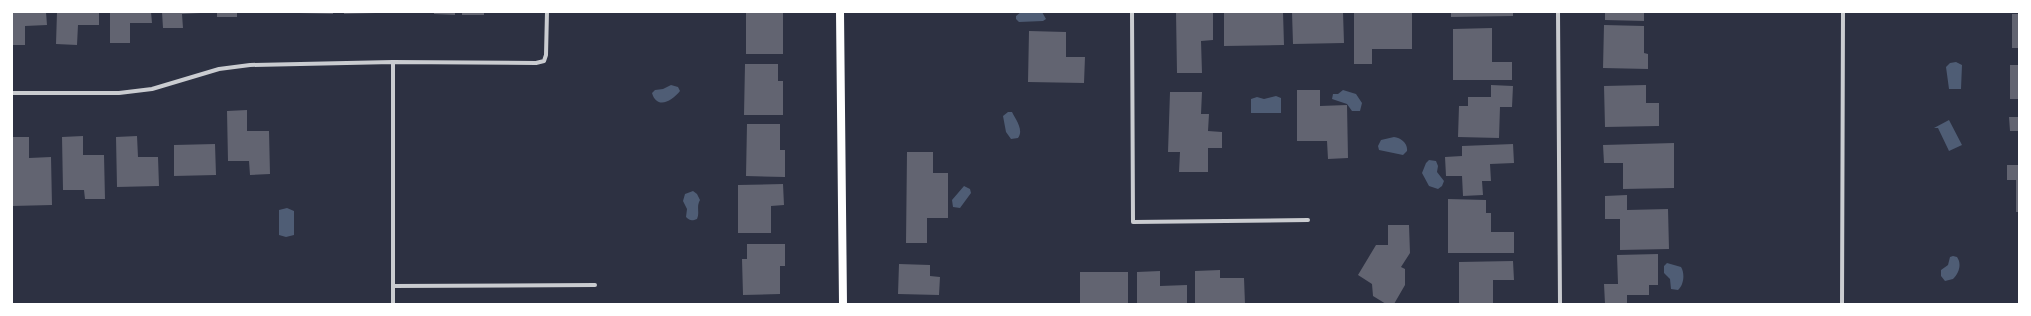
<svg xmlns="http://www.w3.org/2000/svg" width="2031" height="316" font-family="'Fira Sans',sans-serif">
  <rect width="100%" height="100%" fill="#2d3142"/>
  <path fill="#4f5d75" d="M1021 12H1042L1046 19 1043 21 1019 22 1016 19V16Z
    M1956 62 1962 65 1961 89H1949L1946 67 1950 63Z
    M671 85 678 87 680 91C672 101 657 110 652 93L655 90 663 89Z
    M1343 90 1356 94 1362 103 1360 111H1352L1347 104 1332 99 1333 94H1338Z
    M1276 96 1281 98V113H1251V99L1257 97 1264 99Z
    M1008 112H1012C1016 120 1024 130 1018 138L1011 139 1006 132 1003 116Z
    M1949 120 1962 145 1949 151 1938 128H1934Z
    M1394 137C1401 138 1408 143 1407 151L1403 155 1379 150 1378 146 1381 140Z
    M1429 160 1436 161 1438 166 1437 172 1444 181 1442 186 1438 189 1429 186 1422 173 1426 163Z
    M964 186 970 189 971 193 960 208 953 207 952 200Z
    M693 191 697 194 700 200C696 207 700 212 697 219 692 221 690 221 686 217L687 209 683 201 685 194Z
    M287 208 294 211V235L286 237 279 235V210Z
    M1953 256 1957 257C1962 264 1959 273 1953 279L1945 281 1941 276V270L1948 265 1950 257Z
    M1667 263 1681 267C1685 273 1684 285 1678 290L1671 289 1670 279 1664 273V266Z"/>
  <path fill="#626471" d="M12 12H46L47 25 25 26V45H12Z
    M57 12H99V25H78L77 45 56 44Z
    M110 12H151L152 23H130V43H110Z
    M162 12H201V13L182 14 183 28H163Z
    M217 12H237V17H217Z
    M299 12H333V14L299 13Z
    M344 12H376V13L344 14Z
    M434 12H455V15L434 14Z
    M462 12H484V15H462Z
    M746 12H783V54H746Z
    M1176 12H1213V40L1201 41 1202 73H1177Z
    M1224 12H1283L1284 45 1224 46Z
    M1292 12H1343L1344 43 1293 44Z
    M1354 12H1412V49H1372V64H1354Z
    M1451 12H1513V16L1451 17Z
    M1605 12H1644V21L1605 20Z
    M2012 14H2019V48H2012Z
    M1604 25 1644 26V53L1648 54V69L1603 68Z
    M1492 28V62H1512V80H1453V29Z
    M1029 31 1066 32V57H1085L1084 83 1028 82Z
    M745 64H778V81H783V115H744Z
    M2010 65H2019V99H2010Z
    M1491 85 1513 86 1512 107H1500L1499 138 1458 137 1459 106H1468V97H1491Z
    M1646 85V103H1659V126L1605 127 1604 86Z
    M1297 90H1320V106L1347 105 1348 158 1328 159 1327 141H1297Z
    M1170 92H1202L1201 114H1209L1208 131 1222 132V148H1208V172H1179L1180 152H1168Z
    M247 110V131H269L270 174 250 175 249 161H228L227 111Z
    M2009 117H2019V131H2010Z
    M747 124H780V150H785V177L746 176Z
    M83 136V155H104L105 199H85L84 190H63L62 137Z
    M137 136 138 157H158L159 186 117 187 116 137Z
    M12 137H29V158L51 157 52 205 12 206Z
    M1674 143V188L1623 189V163H1604L1603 145Z
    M215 144 216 175 174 176V145Z
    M1513 144 1514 163 1490 164 1491 181H1482L1483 195 1463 196 1462 176H1446L1445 157 1462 156V146Z
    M907 152H933V173H948V218H927V243H906Z
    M2007 165H2019V212H2016V180H2007Z
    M783 184 784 205 771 206V233H738V185Z
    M1627 195V210L1668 209 1669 249 1620 250V219H1605V196Z
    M1448 199 1486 200V213H1491V232H1514V253H1448Z
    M1388 225H1409L1410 253 1401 267 1405 269V285L1394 304H1386L1373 296 1372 284 1358 275 1376 245H1388Z
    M747 244H785V266H780V294L743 295 742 259H747Z
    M1658 254V285H1649V295H1627V304H1605L1604 284H1618L1617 255Z
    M1513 261 1514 280H1493V304H1459V262Z
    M899 264 930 265V276L940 277 939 295 898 294Z
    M1220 270V278H1244L1245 304H1195V271Z
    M1160 271V286L1187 285V304H1137V272Z
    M1080 272H1128V304H1080Z"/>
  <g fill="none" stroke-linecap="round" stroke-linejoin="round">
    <path stroke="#caccd0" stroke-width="4" d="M1132 12 1133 222 1308 220
      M1558 12 1560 304
      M393 62V304
      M12 93H119L152 89 219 69 250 65 393 62 536 63 544 61 546 55 547 12
      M393 286 595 285
      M1842 304 1843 12"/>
    <path stroke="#fff" stroke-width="8" d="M840 12 843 304"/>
  </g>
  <rect width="2031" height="316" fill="none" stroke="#ffffff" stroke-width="26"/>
</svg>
